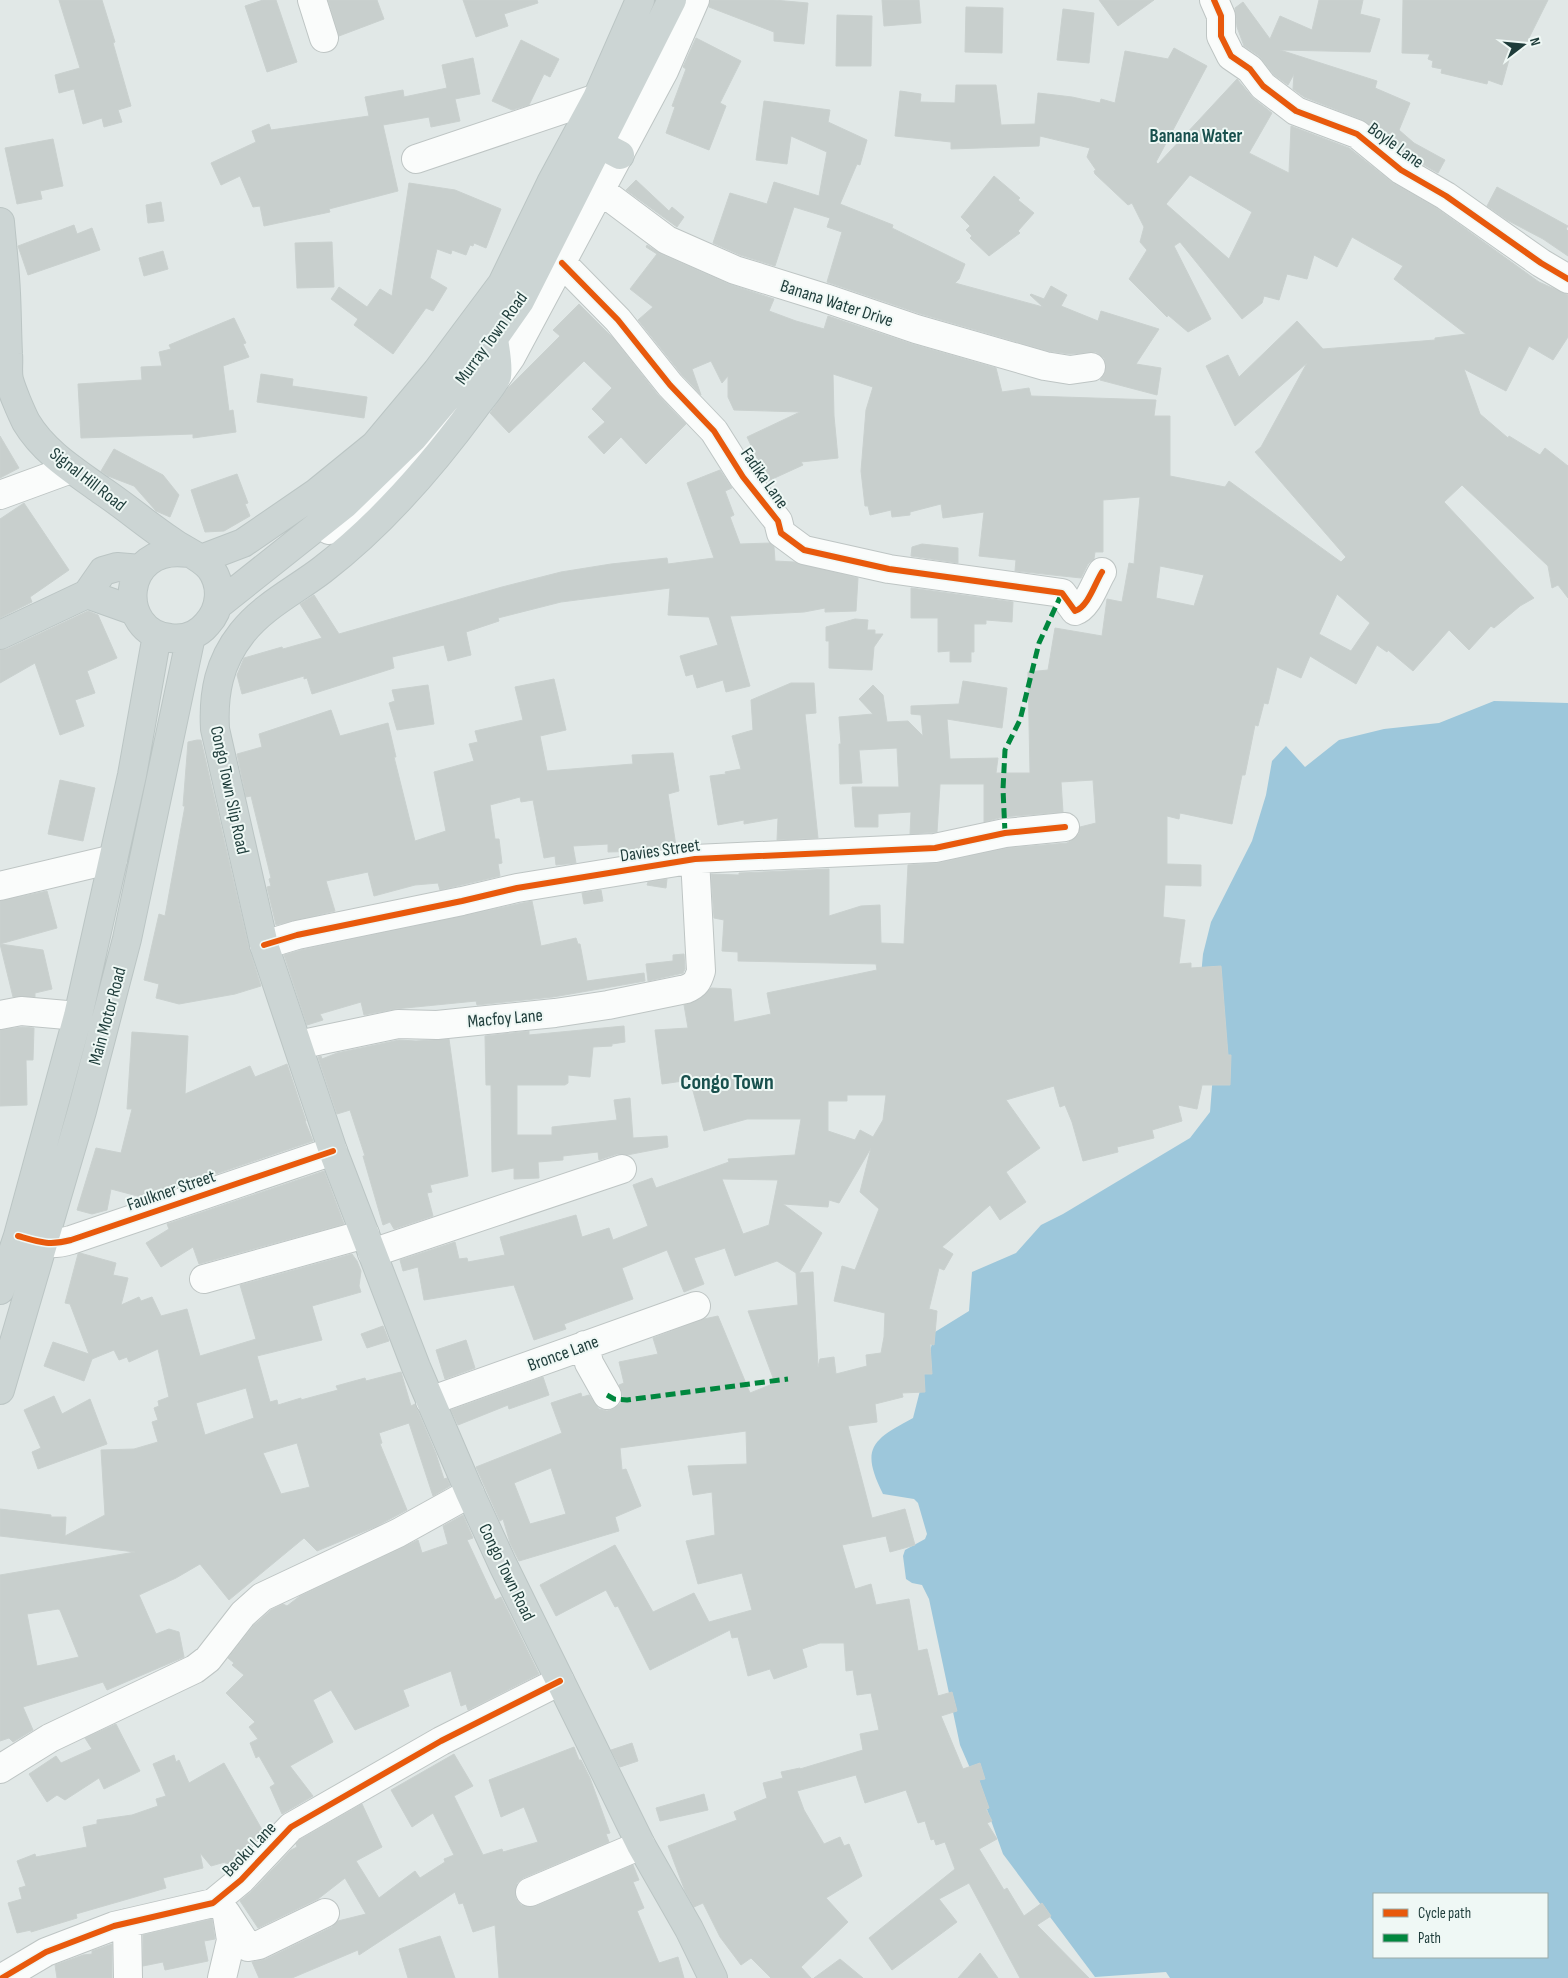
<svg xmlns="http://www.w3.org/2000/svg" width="1568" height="1978" font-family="'Sofia Sans Condensed',sans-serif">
  <rect width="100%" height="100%" fill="#e1e8e7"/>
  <path fill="#9dc7db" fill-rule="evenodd" d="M1494 701 1568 703V1978H1170L1166 1972 1095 1977 1003 1854 983 1798 960 1745 929 1599 922 1585 912 1583 906 1579 903 1556 905 1550 925 1539 927 1534 918 1503 914 1499 883 1494C860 1448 872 1440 913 1418L935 1332 969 1311 972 1272 1016 1253 1041 1225 1063 1214 1190 1138 1210 1112 1213 1074 1198 1009 1203 954 1211 922 1252 841 1266 795 1272 761 1286 746 1305 767 1339 740 1384 729 1439 723ZM1374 1894H1547V1957H1374Z"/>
  <path fill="#c8cfcd" stroke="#cad1cf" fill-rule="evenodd" d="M59 0H102L115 42 113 43 131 106 118 110 122 122 104 127 102 118 83 124 74 89 59 93 55 75 80 68Z
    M263 0H276L297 62 267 72 245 6Z
    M328 0H377L384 19 339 36Z
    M463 0H537L538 3 504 14 508 26 476 37Z
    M710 0H774L808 3 804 44 774 41V32L709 7Z
    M882 0H919L921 23 884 26Z
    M1099 0H1154L1118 26Z
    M1319 0H1363L1360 14 1380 19 1370 52 1280 50 1377 81 1375 88 1410 103 1399 130 1414 143 1445 160 1438 173 1410 157 1363 120 1304 97 1293 89 1294 74 1288 85 1274 75 1259 56 1244 46 1237 27 1235 8 1243 2 1270 39 1280 16 1312 30Z
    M1403 0H1548L1523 50 1513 45 1502 85 1488 80 1487 84 1441 73 1442 69 1432 67 1433 61 1428 59 1430 54 1402 53Z
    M966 7 1003 8 1002 53 965 52Z
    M1063 9 1094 13 1089 63 1057 60Z
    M837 15 872 16 871 66H836Z
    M696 38 741 61 720 103 726 106 709 150 666 133 675 107 672 106 686 69 683 67Z
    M521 40 559 59 550 77 544 74 529 105 512 110 492 101Z
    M1174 48 1207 66 1156 162 1158 164 1237 79 1253 98 1272 113 1249 153 1289 173 1291 126 1349 148 1393 183 1438 209 1539 282 1568 295V337L1553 360 1529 346 1506 391 1464 369 1480 414 1508 438 1509 436 1540 455 1545 448 1568 466V598L1558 585 1552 588 1548 566 1462 485 1444 502 1534 598 1520 606 1494 628 1491 626 1469 650 1449 630 1413 671 1388 650 1387 652 1377 645 1356 684 1310 656 1301 678 1277 667 1268 704 1264 703 1258 726 1255 725 1245 775H1242L1232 824 1180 813 1179 819 1167 816V864L1201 865V886L1165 885 1163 917 1185 920 1179 964 1191 963V968L1221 966 1228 1055H1231L1230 1085H1202L1197 1109 1178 1105 1182 1121 1152 1130 1154 1138 1117 1147 1118 1152 1083 1161 1072 1122 1065 1105 1060 1107 1054 1086 1006 1100 1040 1148 1006 1172 1026 1202 1000 1220 990 1205 942 1247 953 1254 944 1270 939 1268 929 1309 937 1311 934 1345 930 1344 932 1374H924L925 1392 902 1393 903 1397 875 1404 877 1422 848 1426 872 1518 905 1509 915 1545 890 1552 886 1536 842 1545 855 1589 871 1584 876 1605 909 1599 918 1651 927 1649 938 1696 952 1692 957 1711 941 1716 963 1769 980 1763 985 1779 979 1780 989 1808 986 1809 992 1821 987 1823 997 1839 979 1849 1004 1890 1007 1888 1024 1916 1042 1903 1051 1916 1037 1925 1089 1978H1020L969 1883 939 1899 957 1922 892 1970 869 1938 955 1869 945 1842 936 1845 934 1839 931 1840 925 1821 918 1823 906 1790 865 1803 856 1775 797 1791 804 1810 824 1844 840 1837 844 1846 849 1844 862 1876 826 1898 848 1922 801 1967 811 1978H771L751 1958 741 1965 720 1937 703 1903 694 1907 685 1891 668 1846 737 1820 734 1812 767 1798 763 1783 783 1778 781 1772 800 1768V1769L863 1750 860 1734 879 1730 871 1693 857 1695 853 1670 846 1671 844 1643H820L802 1649 807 1667 774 1679 770 1669 748 1676 738 1637 732 1638 730 1630 650 1670 618 1606 615 1607 606 1590 556 1616 540 1585 615 1545 653 1612 694 1593 709 1622 752 1610 742 1573 698 1584 686 1541 715 1535 712 1492 693 1495 688 1466 747 1464 746 1431 620 1448 622 1470 626 1469 641 1506 615 1517 619 1531 519 1561 510 1543 503 1519 500 1521 476 1467 562 1433 551 1403 581 1393 582 1397 589 1395 599 1409 607 1411 615 1408 621 1403 623 1396 619 1385 624 1383 619 1362 658 1354 653 1338 704 1319 718 1316 750 1393 775 1383 748 1311 798 1305 796 1273 777 1261 735 1276 725 1248 694 1258 704 1284 684 1292 667 1250 622 1268 633 1299 564 1324 566 1329 534 1340 514 1285 424 1300 418 1267 403 1271 400 1260 455 1242 459 1259 467 1258 468 1262 505 1255 500 1237 576 1215 582 1237 609 1228 613 1240 648 1226 633 1185 652 1178 656 1188 729 1162 728 1159 795 1155 801 1119H747L704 1131 690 1080 662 1084 655 1030 688 1028 684 1005 700 999 711 988 731 989 734 1022 771 1014 767 993 877 970 876 964 738 961V952L722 951 724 920 714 918 711 874 739 875V873L829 869V916L861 906 880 905 881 943 904 944 908 865 938 863 1007 848 1067 843 1074 839 1079 834 1080 827 1096 823 1093 780 1061 782 1063 812 1003 817 984 822V784H940L937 832 910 834 911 812 878 814V827H855L852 787H899L897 748 859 750 862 783 840 784 839 744H841L839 717 873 714 859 699 873 685 883 695 887 722 908 721 923 736 921 715 911 714V706L959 704 963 681 1007 688 1002 728 947 719 950 759 998 758 996 773H1030L1028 672 1048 670 1055 628 1102 636 1107 599 1122 602 1129 563 1134 564 1140 497 1103 500V552H1095L1094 559 1088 564 1081 578 1015 571 1016 560 979 556 984 512 943 518 941 504 910 512V515L892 517 891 510 870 515 868 506H865L861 471 866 410 873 387 833 374 834 416 838 458 801 462 803 465 768 481 747 437 800 412 734 410 728 397V376L722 383 711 361 692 369 701 395 682 375 638 320 653 307 630 289 657 254 646 247 647 245 661 254 729 284 774 299 769 311 796 321 824 329 828 316 912 344 996 368 1002 392 1029 388 1031 396 1156 400 1154 416H1170V476L1225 487 1229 481 1341 562 1346 557 1255 452 1261 447 1307 363 1235 426 1206 366 1228 355 1239 377 1297 321 1323 349 1435 340V338L1466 334 1394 279 1403 266 1352 237 1337 267 1314 255 1307 279 1287 274 1279 300 1264 296 1262 303 1242 319 1180 242 1174 246 1211 319 1188 332 1168 315 1167 317 1129 279 1147 250 1140 242 1144 227 1132 203 1128 205 1095 174 1094 171 1096 170 1087 157 1090 148 1040 136 1039 146 951 149V142L895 136 900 91 921 94 920 102 955 103 956 85H996L1001 125 1035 124 1038 93 1072 97 1100 103 1101 99 1115 103 1125 51 1168 59ZM1190 175 1252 212 1229 259 1166 204ZM1160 566 1204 575 1194 606 1156 598ZM1337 594 1370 623 1351 651 1319 634ZM847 1095H886L883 1120 873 1137 860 1130 855 1140 828 1131V1101H847ZM871 1148 860 1192 879 1209 855 1270 842 1266 834 1301 885 1313 884 1337 881 1353 866 1355 867 1366 836 1374 834 1357 820 1359 818 1367 813 1272 799 1273 822 1233 783 1204 828 1207 829 1200 839 1203ZM722 1179 778 1180 769 1225 743 1234ZM551 1468 566 1514 530 1524 514 1483Z
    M473 58 480 94 455 99 460 121 431 127 429 117 383 125 398 191 329 209 330 212 264 226 260 206 253 207 240 176 221 185 211 163 256 142 252 131 269 124 271 130 369 116 365 97 403 90 404 97 447 88 442 65Z
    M764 101 830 110 828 122 867 140 860 165 857 164 840 204 893 225 892 228 965 264 959 279 955 283 1043 307 1030 295 1031 294 1044 299 1051 286 1067 295 1061 306 1098 321 1101 311 1159 329 1136 364 1161 368 1157 395 1100 380 1105 373 1106 365 1104 358 1096 352 1070 354 1048 351 921 314 827 282 842 232 827 227 830 218 794 207 775 266 740 255 713 243 730 193 767 204 774 182 819 196 827 152 791 136 787 164 756 160Z
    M53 139 63 186 40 191 42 199 17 204 5 148Z
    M994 176 1020 198 1018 200 1034 213 1018 231 1020 233 989 256 970 238 972 236 966 230 970 226 961 217Z
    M636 180 669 211 672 207 684 217 677 227 626 190Z
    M409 183 455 190 501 209 486 248 474 243 473 246 470 245 466 255 452 250 451 254 437 249 430 278 447 288 433 311 426 308 393 354 354 325 358 319 331 299 339 287 367 307 380 289 392 296Z
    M1497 187 1568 226 1566 229 1568 231V256L1543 239 1507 220 1487 206Z
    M161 202 164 221 148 223 146 205Z
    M74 225 77 234 92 228 100 250 28 275 18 246Z
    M332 242 334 287 297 288 295 243Z
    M163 251 168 269 144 276 139 258Z
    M579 304 614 339 658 395 686 424 646 464 621 437 604 454 588 437 605 422 592 409 612 388 584 361 509 433 490 413 508 388 560 336 553 330Z
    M234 318 246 343 243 344 249 357 223 366 229 411 233 410 236 432 193 438V434L81 438 78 384 142 380 141 367 162 366 159 352 171 349 169 345Z
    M261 374 293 379 292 386 367 397 364 418 257 402Z
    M0 436 19 468 0 478Z
    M114 449 163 475 179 495 170 517 156 511 134 486 108 476 101 471Z
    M720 470 732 488 725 491 734 515 730 517 740 544 770 543 774 547 775 561 794 562 858 578 856 611 825 612V608L804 612 730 616 750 686 726 692 723 680 697 688 693 674 686 676 680 656 718 645 709 617 668 615 670 588 561 602 498 618 499 621 466 632 471 655 448 661 444 645 392 657 394 668 312 694 307 678 304 679V676L242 694 237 675 244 658 282 647 283 649 322 638 300 604 314 595 339 634 502 587 561 572 611 564 667 558 668 564 714 558 687 483Z
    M237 474 248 503 245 504 250 516 224 531 205 532 191 490Z
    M24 503 69 570 30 597 32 602 0 618V519Z
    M922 544 958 548V563L911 556 912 547Z
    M911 588 1013 602 1012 622 986 620V624H974V652H971V662H950V651L938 652V618H911Z
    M88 611 98 615 117 658 87 671 95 693 75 700 84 726 60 735 35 663 0 683V650L7 649Z
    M855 619 868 620 867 630H875V634H883L874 647 872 670 829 668V641H826V627Z
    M554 679 566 730 540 736 547 771 633 764 632 755 673 753 679 791 668 794 676 846 645 851 608 852V844L573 846 576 863 556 865 555 856 544 858 533 800 521 802 520 797 490 805 495 839H499L502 863 498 864 500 876 440 890 438 883 415 885 374 896 368 872 326 881 335 911 276 925 267 887 271 886 269 879 271 878 251 796 246 797 237 754 262 747 259 734 331 710 340 736 388 723 396 757H394L415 841 446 831 434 772 474 761 469 744 478 742 475 731 523 720 515 687Z
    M791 683H814L816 713 805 714 818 838 777 840 778 818 744 824V820L718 825 710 776 726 774 725 772 741 769 732 736 753 730 751 700Z
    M428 685 434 724 397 730 389 703 395 701 392 690Z
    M197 740H201L249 948 261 986 235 994 179 1004 156 998 159 984 144 980 159 914 165 916 185 806H183L188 742Z
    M60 780 95 788 83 841 48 834Z
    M667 879 666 888 647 885 648 882Z
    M601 890 603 901 584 904 582 893Z
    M47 891 57 928 0 944V901Z
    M532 901 541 946 576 938 578 944H580L587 981 644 973 645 981 553 997 477 1005 476 1001 395 1009 364 1015 361 1002 320 1014 323 1020 307 1025 284 955 301 950Z
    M0 944 43 950 52 989 35 993V997H13Z
    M684 954 685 969 683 973 648 981 646 964 673 961V955Z
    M624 1026 625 1042 612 1044V1046L593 1047 590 1077 568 1075V1083L565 1085H517V1135H552V1127L617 1120 614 1100 630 1098 633 1138 667 1136 668 1147 627 1155 617 1154 599 1160 598 1152 563 1156V1160L538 1162 539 1178 514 1179V1168L492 1172 491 1085H486L485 1036 529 1031V1035Z
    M22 1027 34 1028 33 1060H26L27 1105 0 1106V1030Z
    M132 1032 188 1036 185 1094 250 1066 255 1077 287 1064 306 1121H305L313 1141 145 1198 111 1189 107 1210 92 1214 77 1210 96 1148 121 1153 132 1109H127Z
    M449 1039 468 1176 430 1185 432 1192 427 1193 433 1216 394 1229 390 1222 383 1225 363 1156H365L350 1110 337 1114 318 1057 321 1056 322 1059 337 1053 399 1040 416 1041Z
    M324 1171 344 1224 199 1264 193 1247 161 1267 146 1243 169 1229 167 1224Z
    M80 1253 116 1263 113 1275 128 1278 121 1305 139 1297 141 1301 152 1297 161 1316 187 1309 200 1356 256 1339 240 1285 352 1254 357 1261 361 1271 359 1286 361 1292 312 1306 322 1340 257 1356 270 1402 277 1400 278 1405 301 1398V1400L338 1390 336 1386 365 1378 366 1381 401 1372 411 1406 415 1404 436 1454 444 1479 447 1478 450 1486 433 1496 409 1423 379 1433 382 1443 380 1444 407 1510 377 1526 317 1551 304 1538 229 1600 200 1564 176 1578 139 1595 156 1634 169 1629 179 1632 184 1657 107 1690 103 1682 23 1707 33 1730 13 1742 9 1738 0 1741V1575L135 1552 0 1536V1509L51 1515V1517H66L65 1536 105 1515 101 1450 134 1449 158 1442 152 1422 158 1420 154 1408 159 1406 158 1401 169 1397 158 1349 129 1362 127 1357 119 1360 114 1350 92 1359 84 1381 44 1366 53 1342 89 1354 70 1304 65 1303 78 1254ZM246 1388 254 1418 205 1435 196 1403ZM297 1443 310 1487 281 1494 263 1453ZM58 1609 60 1610 79 1657 37 1666 27 1614Z
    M383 1326 389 1341 367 1348 361 1334Z
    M466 1340 475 1368 445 1379 436 1350Z
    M543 1377 549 1395 509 1409 508 1405 458 1425 451 1410Z
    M54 1396 62 1414 90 1399 107 1444 38 1469 32 1452 41 1448 24 1410Z
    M463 1515 473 1538 467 1540 495 1600 501 1597 539 1674 468 1710 466 1704 461 1706 451 1671 403 1690 409 1706 355 1730 331 1690 313 1700 333 1742 290 1766 313 1796 282 1814 270 1787 275 1784 259 1756 256 1758 250 1743 258 1739 249 1727 255 1722 226 1693 244 1675 232 1665 234 1663 228 1658 254 1625 271 1610 283 1604 287 1606 300 1596 418 1540 422 1553 448 1544 443 1526Z
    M116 1724 140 1771 104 1789 99 1778 65 1800 57 1795 47 1802 29 1774 56 1756 61 1763 92 1749 85 1738Z
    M632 1743 638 1761 620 1767 611 1750Z
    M574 1747 579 1760H581L590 1778 610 1833 606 1834 609 1842 523 1878 517 1883 515 1890 516 1899 521 1905 528 1907 536 1906 633 1865 639 1880 633 1882 644 1908 637 1911 659 1963 678 1957 684 1978H499L495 1925 473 1932 463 1903 459 1904 455 1892 359 1955 358 1950 292 1978H259L252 1962 266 1959 332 1927 338 1921 366 1914 345 1878 318 1899 258 1928 240 1901 252 1891 291 1850 297 1847 296 1844 301 1839 362 1804 382 1847 356 1861 379 1898 415 1871 420 1878 445 1862 444 1859 454 1855 433 1813 412 1827 391 1790 454 1754 473 1786 454 1796 483 1855 502 1849 503 1852 538 1842 524 1807 501 1817 489 1780Z
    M174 1755 176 1762 179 1760 189 1783 224 1763 264 1833 229 1869 225 1862 211 1866 200 1853 203 1868 163 1878 166 1888 76 1914 77 1918 31 1932V1930L17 1933 8 1903 22 1899 19 1888 26 1886 17 1861 35 1854 36 1857 87 1847 83 1827 97 1824V1820L132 1815 158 1806 156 1799 166 1796 153 1764Z
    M704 1794 708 1810 660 1821 656 1808Z
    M212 1919 215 1939 204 1941 208 1961 165 1970 163 1962 143 1966V1935Z
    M440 1936 455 1978H408L399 1949Z
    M112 1944V1978H57L55 1965 83 1955 92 1954V1951Z
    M980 1953 998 1978H958Z
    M840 1959 863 1978H814Z"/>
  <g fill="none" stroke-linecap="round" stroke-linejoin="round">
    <g stroke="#bec5c4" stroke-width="30">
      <path id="minor" d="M312 0 324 38
        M1214 0 1221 16V36L1231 56 1250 69 1263 86 1296 111 1357 134 1401 170 1446 196 1541 263 1568 279
        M416 159 597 98
        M600 190 667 240 735 270 825 298 916 329 1045 366 1070 370 1091 367
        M562 263 618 320 670 385 714 431 743 477 778 521 781 533 804 550 889 569 1062 593 1075 611C1088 607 1095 583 1102 572
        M497 377 511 357 664 71 695 0
        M0 495 71 469
        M329 530 388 489 428 447 456 398
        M0 886 113 859
        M264 945 297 935 462 901 517 888 695 859 935 848 1005 833 1065 827
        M0 1015 21 1011 78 1016
        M298 1045 398 1024 437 1025 555 1013 608 1005 686 989C696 985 698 981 701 971L695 859
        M22 1237C41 1243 51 1246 71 1240L333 1151
        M372 1253 622 1169
        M204 1279 365 1234
        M585 1345 589 1363 607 1395
        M430 1401 696 1306
        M0 1769 50 1738 195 1669 208 1659 243 1614 262 1597 398 1533 470 1493
        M530 1892 641 1845
        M226 1913 248 1947 259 1945 325 1913
        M127 1923 128 1978
        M2 1978 46 1952 114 1926 213 1903 241 1880 291 1827 441 1741 560 1681
        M222 1978 231 1940 227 1915"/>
    </g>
    <g stroke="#bbc5c4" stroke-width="30">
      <path id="major" d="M599 144 620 155
        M0 222C2 246 5 269 6 293 7 313 7 333 8 354 9 362 7 372 9 380 12 391 21 412 26 422 44 452 73 470 101 490 125 506 147 525 171 541 183 550 202 557 211 569 223 586 221 609 207 624 198 635 184 640 170 638 116 633 119 543 188 553
        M494 338C495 349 499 365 497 376 495 383 480 400 475 407 431 467 382 524 322 570 296 590 263 606 242 633 219 662 213 693 215 729L264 945 333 1151 416 1367 470 1493 503 1565 641 1845 689 1929 713 1978
        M201 559 243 543 316 493 375 445 437 371 502 284 551 183 597 98 640 0
        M87 594 135 611
        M218 605 345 504 413 438 478 361 520 301 672 0
        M0 635 87 594 103 571 117 567 141 569
        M0 1290 18 1236 78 1016 132 775 157 635
        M0 1390 82 1111 127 939 191 636"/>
    </g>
    <use href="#minor" stroke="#fafcfb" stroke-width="28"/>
    <use href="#major" stroke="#ccd5d4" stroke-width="28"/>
    <path stroke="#00873e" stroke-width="5" stroke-dasharray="10 5" stroke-linecap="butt" d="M1005 833 1003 789 1005 750 1020 720 1039 643 1062 593
      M607 1395 614 1399 627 1400 788 1379"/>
    <g stroke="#eff8f5" stroke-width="9">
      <path id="cycleway" d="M1214 0 1221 16V36L1231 56 1250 69 1263 86 1296 111 1357 134 1401 170 1446 196 1541 263 1568 279
        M562 263 618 320 670 385 714 431 743 477 778 521 781 533 804 550 889 569 1062 593 1075 611C1088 607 1095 583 1102 572
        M264 945 297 935 462 901 517 888 695 859 935 848 1005 833 1065 827
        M18 1236C39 1242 49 1246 71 1240L333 1151
        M2 1978 46 1952 114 1926 213 1903 241 1880 291 1827 441 1741 560 1681"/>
    </g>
    <use href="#cycleway" stroke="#e8590c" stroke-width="6"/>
  </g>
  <g text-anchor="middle" stroke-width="4" stroke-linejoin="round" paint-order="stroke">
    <g font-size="18" fill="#1e3c3a" stroke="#eff8f5">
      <text transform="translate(1396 145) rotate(36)" y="6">Boyle Lane</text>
      <text transform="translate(837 303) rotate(18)" y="6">Banana Water Drive</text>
      <text transform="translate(491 338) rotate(-54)" y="6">Murray Town Road</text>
      <text transform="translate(765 478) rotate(55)" y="6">Fadika Lane</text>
      <text transform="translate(88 479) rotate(38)" y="6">Signal Hill Road</text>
      <text transform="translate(230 790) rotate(78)" y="6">Congo Town Slip Road</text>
      <text transform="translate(660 850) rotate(-8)" y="6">Davies Street</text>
      <text transform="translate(107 1016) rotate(-75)" y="6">Main Motor Road</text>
      <text transform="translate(505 1018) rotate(-5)" y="6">Macfoy Lane</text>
      <text transform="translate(171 1190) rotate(-19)" y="6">Faulkner Street</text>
      <text transform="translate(563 1353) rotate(-20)" y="6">Bronce Lane</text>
      <text transform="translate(507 1572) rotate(64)" y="6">Congo Town Road</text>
      <text transform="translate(249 1849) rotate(-46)" y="6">Beoku Lane</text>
    </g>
    <g font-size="19" font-weight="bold" fill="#18504d" stroke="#eff8f5">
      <text x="1196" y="142">Banana Water</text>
    </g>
    <g font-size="22" font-weight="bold" fill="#18504d" stroke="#eff8f5">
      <text x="727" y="1089">Congo Town</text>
    </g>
  </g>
  <rect x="1373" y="1893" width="175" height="65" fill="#eff8f5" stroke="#9badaa"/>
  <rect x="1383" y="1909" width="25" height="8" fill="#e8590c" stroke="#9badaa"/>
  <text x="1418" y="1918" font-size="15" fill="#1e3c3a">Cycle path</text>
  <rect x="1383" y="1934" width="25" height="8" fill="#00873e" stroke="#9badaa"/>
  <text x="1418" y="1943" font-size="15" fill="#1e3c3a">Path</text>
  <g transform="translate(1523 45) rotate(74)" stroke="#eff8f5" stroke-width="4" paint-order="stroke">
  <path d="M0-4L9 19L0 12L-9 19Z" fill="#1e3c3a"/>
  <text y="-8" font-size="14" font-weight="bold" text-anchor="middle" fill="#1e3c3a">N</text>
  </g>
</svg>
